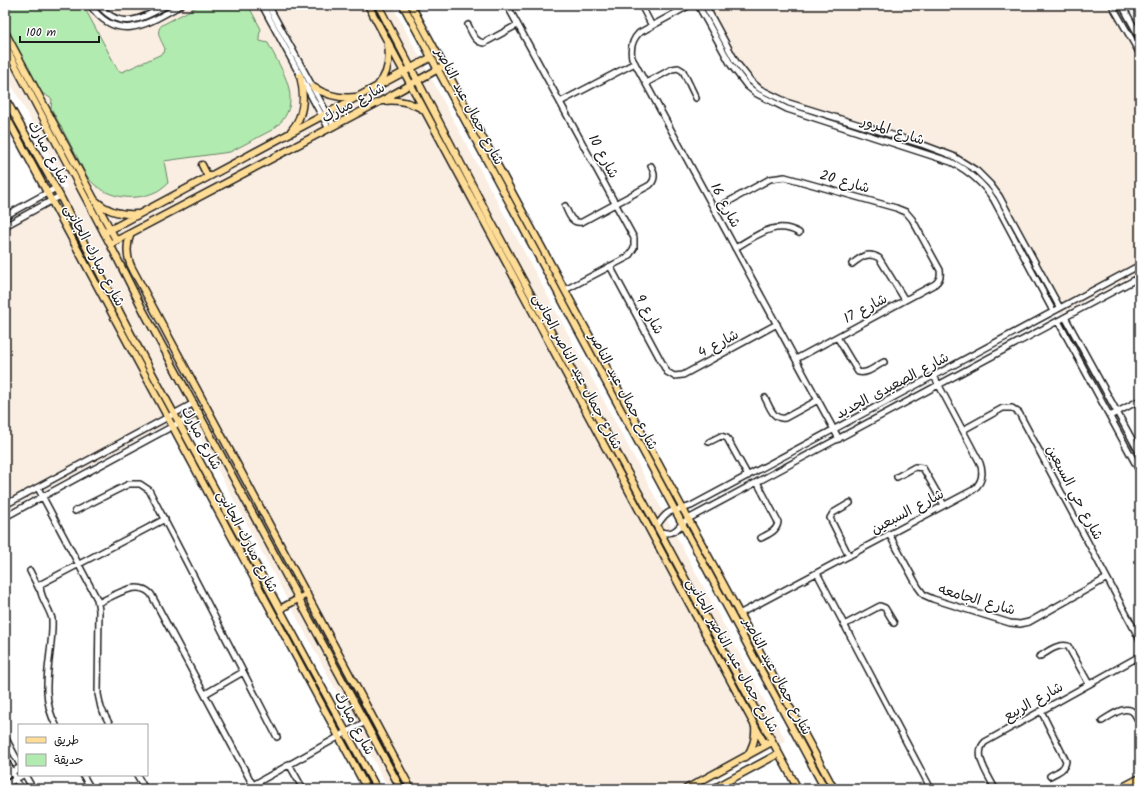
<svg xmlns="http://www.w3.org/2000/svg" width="1145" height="794" font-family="Kalam,'Playpen Sans Arabic',sans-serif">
  <rect width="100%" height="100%" fill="#fff"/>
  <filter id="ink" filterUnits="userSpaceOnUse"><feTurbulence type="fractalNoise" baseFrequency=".025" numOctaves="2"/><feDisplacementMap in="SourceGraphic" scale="8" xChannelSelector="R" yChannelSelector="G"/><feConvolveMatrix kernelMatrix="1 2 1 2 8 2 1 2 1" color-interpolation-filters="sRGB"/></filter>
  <g filter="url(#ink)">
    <path fill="#faeee2" d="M5 5H392L786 741 698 789H389L187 413 5 511V221L67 187 5 73Z
      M701 5H1118L1140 46V271L1060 314 999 199 989 186 972 170 953 158 939 153 786 105 764 95 747 82 737 69Z"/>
    <path fill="#b2ebaf" stroke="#678466" d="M5 5H83L118 70 122 72 164 53 165 49C162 41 154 32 162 25L200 5H248L261 29 259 36 260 41 268 43C283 73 307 104 272 130L230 152 164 161 168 183C163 187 159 191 153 193 131 202 104 197 89 179 84 172 81 164 77 157 68 141 60 124 51 108L52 99 42 93 5 24Z"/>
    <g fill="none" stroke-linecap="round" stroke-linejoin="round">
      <g stroke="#1c1c1c" stroke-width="8">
        <path id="minor" d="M90 5C118 45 149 23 181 5
          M99 5C120 32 143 18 167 5
          M262 5 329 129
          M268 5 334 126
          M507 5 634 238V248L628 257 565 290
          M641 5 652 26
          M690 5 639 33C632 40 630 48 632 58L839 439
          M698 5 731 65 747 86 757 94 787 109 951 162C969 171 983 183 994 200L1053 311
          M705 5 736 62 751 81 760 89 789 103 921 144 953 156 977 171 990 184 999 196 1060 308
          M1112 5 1140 54
          M1122 5 1140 38
          M468 25C472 32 474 42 484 43L517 25
          M646 83 672 69 678 68 683 71 696 98
          M560 102 635 63
          M565 206C569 214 571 224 582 222L650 185C656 179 655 173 651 166
          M715 209 770 179 785 177 896 208 906 212 912 219 940 270C941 276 939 281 935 284L796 359
          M5 216 56 188
          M5 226 60 196
          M735 248C756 236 776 219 799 233
          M852 264C861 257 868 251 879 258L905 300
          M610 266 667 372 674 376 683 375 777 324
          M1065 317 1140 454
          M1058 321 1140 472
          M837 337 858 372C867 375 876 366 884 362
          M765 398C770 407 773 420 785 418L818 400
          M1110 416 1140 400
          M963 430 1003 408H1012L1019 413 1140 640
          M709 442 721 436 727 438 748 476
          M897 477 915 467 923 468 944 505
          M757 482 778 522C777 531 769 534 761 538
          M38 488 97 599 99 610 98 694 101 708 110 725
          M5 505 194 403
          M75 511 129 484H140L149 490 277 737
          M5 517 199 412
          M657 526C669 506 673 513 691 506L1140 265
          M660 532C677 536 677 526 688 519L1140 277
          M889 534 918 587 924 595 933 599 1010 623 1020 624 1029 622 1107 578
          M849 556 830 518 833 513 850 503
          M30 571 39 589
          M817 573 931 789
          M98 603C114 596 137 579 151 594L255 789
          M739 614 973 490C982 483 984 474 980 463L934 376
          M844 625 880 606 885 608 894 623
          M1039 657C1047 652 1058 643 1068 646L1089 684
          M205 694 243 672
          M1041 711 1066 761C1065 770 1057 772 1050 776
          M1102 721C1109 717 1126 703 1134 713 1136 716 1138 720 1140 724
          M56 725C37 692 54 654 52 619 50 609 37 593 41 584L165 519
          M5 737 19 763
          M5 759 21 789
          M289 764 303 789
          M25 775 33 789
          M83 775 91 789
          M137 775 145 789
          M5 776 19 768
          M5 785 23 775
          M253 785 365 722
          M995 789C989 776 972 754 985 742L1140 656"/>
      </g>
      <g stroke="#1c1c1c" stroke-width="9">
        <path id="major" d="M368 5 763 741 767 743 771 742
          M378 5 492 223 660 532 798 789
          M403 5 825 789
          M411 5 834 789
          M5 32 116 240
          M5 46 110 244 144 312 401 789
          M378 85C388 74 390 59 388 45
          M313 87C326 95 340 99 356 97
          M5 98 60 196 131 334 377 789
          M383 101C398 99 411 102 424 110
          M5 114 367 789
          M291 131C305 115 305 96 300 76
          M202 165 208 177
          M96 201C107 211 122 215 137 214
          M104 233 430 58
          M131 233C126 245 126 256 132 268L411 789
          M110 244 381 101 440 68
          M280 609 307 594
          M747 756C753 747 756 737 755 727
          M686 789 770 743
          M713 789 778 754
          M1119 789 1140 778"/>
      </g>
      <use href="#minor" stroke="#fff" stroke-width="5"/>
      <use href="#major" stroke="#ffdd96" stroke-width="6"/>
    </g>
  </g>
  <g text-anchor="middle" stroke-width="3" stroke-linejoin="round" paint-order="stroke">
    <g font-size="14" fill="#1c1c1c" stroke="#fff">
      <text transform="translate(353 102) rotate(-28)" y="5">شارع مبارك</text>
      <text transform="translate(470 106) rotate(62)" y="5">شارع جمال عبد الناصر</text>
      <text transform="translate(893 130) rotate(18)" y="5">شارع المرور</text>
      <text transform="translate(49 152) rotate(61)" y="5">شارع مبارك</text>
      <text transform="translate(604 156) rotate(61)" y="5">شارع 10</text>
      <text transform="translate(845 181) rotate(16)" y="5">شارع 20</text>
      <text transform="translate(726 205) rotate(62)" y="5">شارع 16</text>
      <text transform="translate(95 255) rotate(62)" y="5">شارع مبارك الجانبى</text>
      <text transform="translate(865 308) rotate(-28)" y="5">شارع 17</text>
      <text transform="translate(650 314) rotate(61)" y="5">شارع 9</text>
      <text transform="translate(718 343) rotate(-28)" y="5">شارع 4</text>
      <text transform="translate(578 371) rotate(62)" y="5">شارع جمال عبد الناصر الجانبى</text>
      <text transform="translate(892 385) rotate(-28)" y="5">شارع الصعيدى الجديد</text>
      <text transform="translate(624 391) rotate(62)" y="5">شارع جمال عبد الناصر</text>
      <text transform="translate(202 438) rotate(62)" y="5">شارع مبارك</text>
      <text transform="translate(1075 492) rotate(62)" y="5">شارع حي السبعين</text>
      <text transform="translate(907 511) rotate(-28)" y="5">شارع السبعين</text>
      <text transform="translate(248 541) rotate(62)" y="5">شارع مبارك الجانبى</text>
      <text transform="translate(977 599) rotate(16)" y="5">شارع الجامعه</text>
      <text transform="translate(733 655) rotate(61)" y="5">شارع جمال عبد الناصر الجانبى</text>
      <text transform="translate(778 676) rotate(62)" y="5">شارع جمال عبد الناصر</text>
      <text transform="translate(1033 701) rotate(-29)" y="5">شارع الربيع</text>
      <text transform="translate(355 723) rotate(62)" y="5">شارع مبارك</text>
    </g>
  </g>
  <rect width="1145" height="794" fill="none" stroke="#fff" stroke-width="20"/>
  <rect x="10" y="10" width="1125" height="774" fill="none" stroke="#1c1c1c" stroke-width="1.5" filter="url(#ink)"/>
  <rect x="18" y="724" width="130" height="52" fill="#ffffff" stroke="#a4a4a4"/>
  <rect x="26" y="737" width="20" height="6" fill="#ffdd96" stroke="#a4a4a4"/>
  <text x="54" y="744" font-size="12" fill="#1c1c1c">طريق</text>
  <rect x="26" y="754" width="20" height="12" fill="#b2ebaf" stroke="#a4a4a4"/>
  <text x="54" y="764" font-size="12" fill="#1c1c1c">حديقة</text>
  <path d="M20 36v6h79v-6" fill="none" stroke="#1c1c1c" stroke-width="2"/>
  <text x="26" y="36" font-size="12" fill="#1c1c1c" stroke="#ffffff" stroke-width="3" paint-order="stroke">100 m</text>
</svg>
